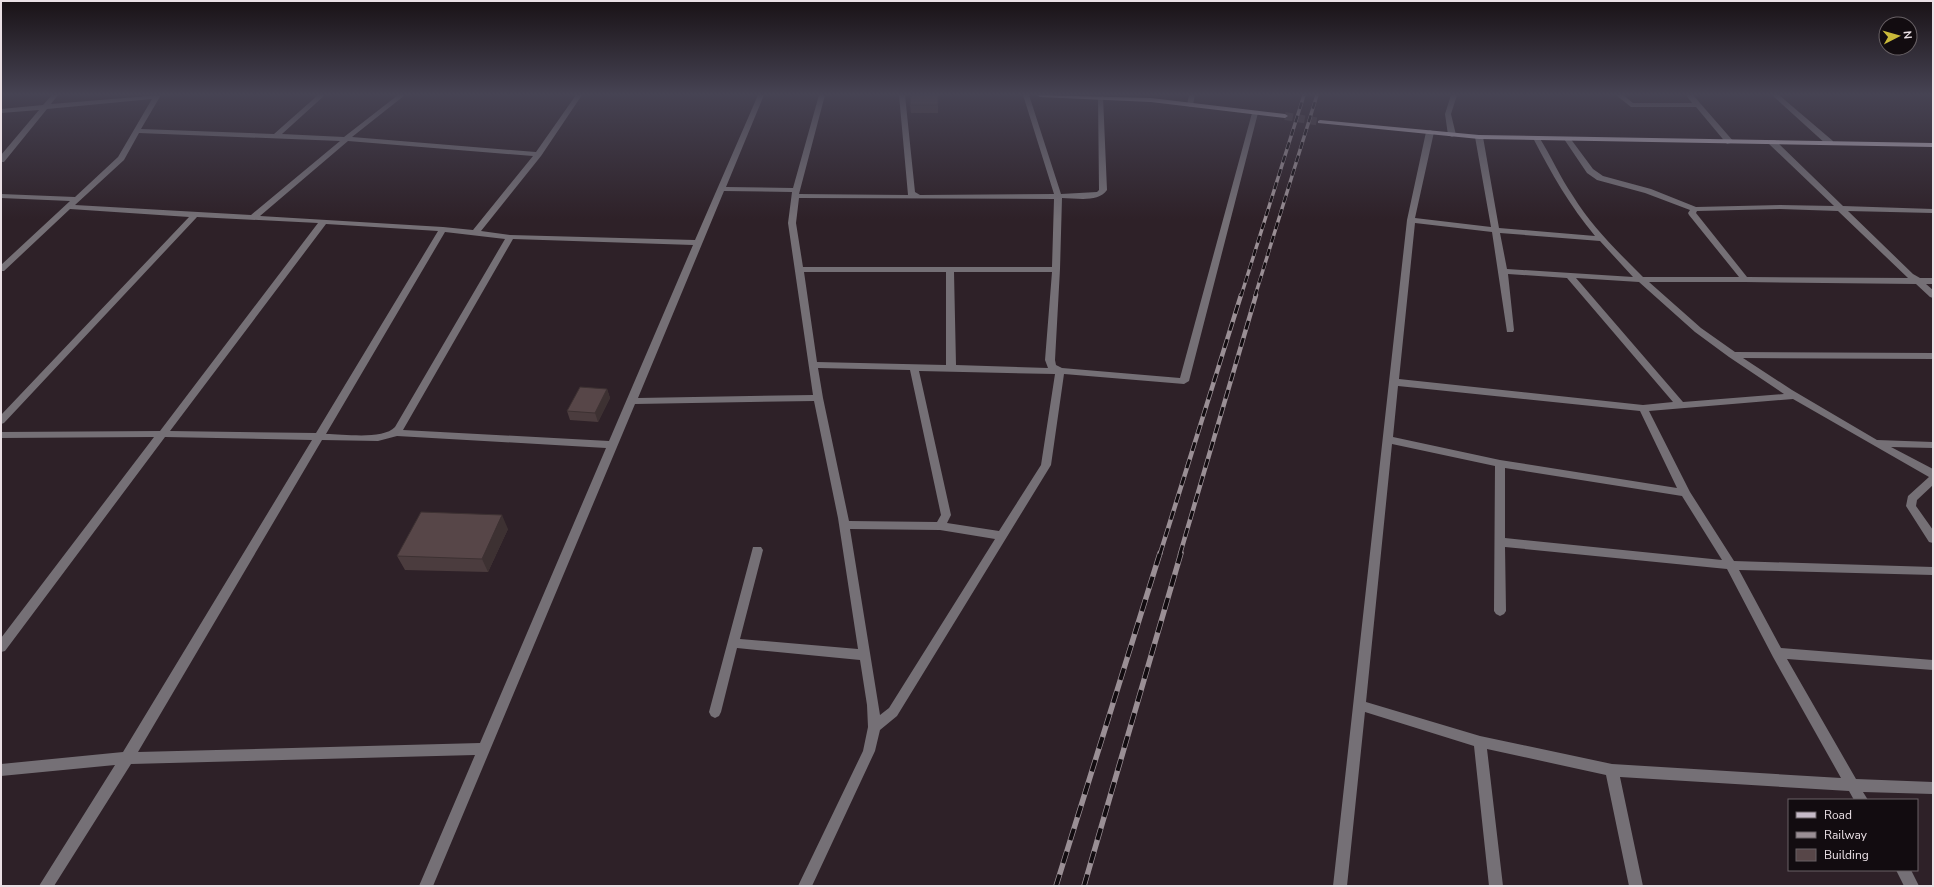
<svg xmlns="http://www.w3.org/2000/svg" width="1934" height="887" font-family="'Nunito Sans',sans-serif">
  <rect width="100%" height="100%" fill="#2e2128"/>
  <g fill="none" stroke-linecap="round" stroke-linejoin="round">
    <path stroke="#4a3e44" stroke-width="8" stroke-dasharray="8 4" stroke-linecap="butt" d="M1285 116 1320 122"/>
    <path fill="#757076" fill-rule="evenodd" d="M52 95H58L51 104 161 95 141 129 274 134 318 95H325L282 134 344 137 398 95H405L352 137 536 152 576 95H582L541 156 481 231 510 235 695 240 758 95H764L726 187 793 188 819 95H825L799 194 908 195 899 95H905L915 192 920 195 1054 194 1023 95H1029L1061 194 1097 192 1099 190 1098 97 1103 96 1107 190C1098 203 1076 198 1062 198L1060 269 1055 360 1056 365 1062 368 1180 378 1252 113 1255 111 1258 113 1189 381 1184 384 1064 374 1051 465 897 716 880 730 875 751 812 886H798L863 751 868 727 867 705 860 660 737 648 721 712 719 716 715 718 711 716 709 712 753 547H761L763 550 740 639 858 649 838 518 814 401 635 404 433 886H419L475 755 131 764 54 886H39L115 765 1 776V764L123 752 312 440 165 437 5 651 1 652V638L154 437 1 438V432L160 431 318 223 197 217 4 423 1 424V415L189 217 70 209 4 271H1V265L70 201 1 198V194L75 197 118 157 152 99 47 109 4 162H1V155L39 110 1 113V109L43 105ZM139 133 340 141 251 215 75 205 124 160ZM348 141 533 156 473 230 443 227 260 216ZM724 191 792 192 788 223 813 395 638 398ZM799 198 1054 199 1052 267H803L796 223ZM326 224 438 231 316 433 170 431ZM445 232 505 239 395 427C383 440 344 434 326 434ZM513 239 693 245 609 441 403 430ZM804 272H946V365L817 362ZM954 272H1052L1045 360 1048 368 956 365ZM818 368 910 370 941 515 937 522 849 521 823 398ZM919 371 1055 374 1041 465 999 531 947 523 951 515ZM397 436 606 448 480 743 138 752 322 440 378 441ZM850 529 940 530 995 539 889 708 880 715Z
      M1189 95H1195L1193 105 1190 107 1187 105Z
      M1451 95H1457L1451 114 1456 135 1452 137 1448 135 1445 114Z
      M1616 95H1623L1633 103H1692L1686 95H1693L1734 142 1727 144 1696 107H1631Z
      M1772 95H1779L1833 141V145H1827Z
      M1430 130 1434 132 1415 218 1491 227 1475 137 1479 135 1483 137 1499 228 1595 236C1570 206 1551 173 1533 138L1539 137C1551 156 1560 177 1573 196 1592 227 1618 252 1643 277H1739L1689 215 1688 213 1690 210 1645 193 1597 180 1587 173 1564 139 1566 138H1570L1593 169 1603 176 1651 189 1696 207 1780 205 1834 206 1769 144V140H1775L1843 206 1933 209V213L1848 211 1913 274 1920 278H1933V284H1926L1933 290V298L1930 297 1916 284 1745 282H1649L1701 328 1735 352 1933 353V359L1743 358 1792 390 1877 440 1933 442V448L1891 447 1933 469V485L1917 500 1916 506 1933 530V543L1929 542 1906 506 1908 496 1929 477 1793 399 1649 411 1690 492 1734 561 1933 567V575L1739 570 1781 648 1933 660V670L1787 659 1856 779 1933 782V794L1863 792 1868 800H1854L1849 791 1620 777 1643 886H1629L1606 775 1487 749 1503 886H1489L1474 746 1365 712 1347 886H1333L1407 220 1426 132ZM1780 209 1838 211 1908 278 1747 277 1696 213 1697 211ZM1415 223 1492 232 1507 332H1513L1514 330 1508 274 1567 278 1673 402 1643 405 1399 379ZM1500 233 1600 241 1633 277 1507 269ZM1576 278 1639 282 1695 332 1729 357 1784 394 1683 402ZM1398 386 1640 411 1677 488 1500 460 1393 437ZM1392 444 1495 466 1494 611 1496 614 1500 616 1504 614 1506 611 1505 547 1727 569 1773 657 1841 778 1612 764 1480 736 1366 702ZM1505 468 1682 496 1722 560 1505 538Z
      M1896 870H1911L1919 886H1904Z"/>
    <path fill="#c6bbc8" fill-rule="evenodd" d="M1037 95 1151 98 1285 114 1288 116 1285 118 1151 102 1040 97Z
      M1320 120 1479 135 1933 143V147L1479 139 1318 123V121Z"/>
    <g stroke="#9a8f95" stroke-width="3.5">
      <path id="rail-far2" d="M1241 296 1304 95
        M1255 296 1317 95"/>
    </g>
    <g stroke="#9a8f95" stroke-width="4.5">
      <path id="rail-far1" d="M1160 554 1241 295
        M1180 554 1256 295"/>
    </g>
    <g stroke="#9a8f95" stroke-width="5.5">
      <path id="rail" d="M1056 886 1160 553
        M1084 886 1181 553"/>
    </g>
    <use href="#rail-far2" stroke="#120c10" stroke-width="2.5" stroke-dasharray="7" stroke-linecap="butt"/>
    <use href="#rail-far1" stroke="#120c10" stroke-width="3" stroke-dasharray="9" stroke-linecap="butt"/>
    <use href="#rail" stroke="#120c10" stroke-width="4" stroke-dasharray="12" stroke-linecap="butt"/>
  </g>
  <path fill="#4b3c3e" d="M938 95V113H911L910 105Z
    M607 389 610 398 598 422 570 420 567 411Z
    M508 529 488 572 405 570 397 556Z"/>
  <path fill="#3d3132" d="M607 389 610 398 598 422 595 413Z
    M502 515 508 529 488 572 482 559Z"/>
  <path fill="#574648" stroke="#3d3132" d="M911 95H938V105H910Z
    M580 387 607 389 595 413 567 411Z
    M421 512 502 515 482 559 397 556Z"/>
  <linearGradient id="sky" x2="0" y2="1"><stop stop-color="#191216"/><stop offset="0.43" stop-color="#464353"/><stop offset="1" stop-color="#464353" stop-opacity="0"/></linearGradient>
  <rect width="1934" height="219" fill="url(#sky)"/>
  <rect width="1934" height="887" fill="none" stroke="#eae0e5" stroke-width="4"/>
  <rect x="1788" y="799" width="130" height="72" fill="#120c10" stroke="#686165"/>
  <rect x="1796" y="812" width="20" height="6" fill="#c6bbc8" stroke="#686165"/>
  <text x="1824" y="819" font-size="12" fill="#eae0e5">Road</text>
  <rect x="1796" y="832" width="20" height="6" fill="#9a8f95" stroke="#686165"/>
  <text x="1824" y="839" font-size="12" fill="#eae0e5">Railway</text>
  <rect x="1796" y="849" width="20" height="12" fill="#574648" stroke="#686165"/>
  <text x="1824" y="859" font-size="12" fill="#eae0e5">Building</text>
  <g transform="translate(1898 36) rotate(84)"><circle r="19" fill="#120c10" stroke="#686165"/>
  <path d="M0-3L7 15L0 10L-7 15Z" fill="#caba3a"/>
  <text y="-6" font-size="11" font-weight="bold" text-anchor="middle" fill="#eae0e5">N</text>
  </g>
</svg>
